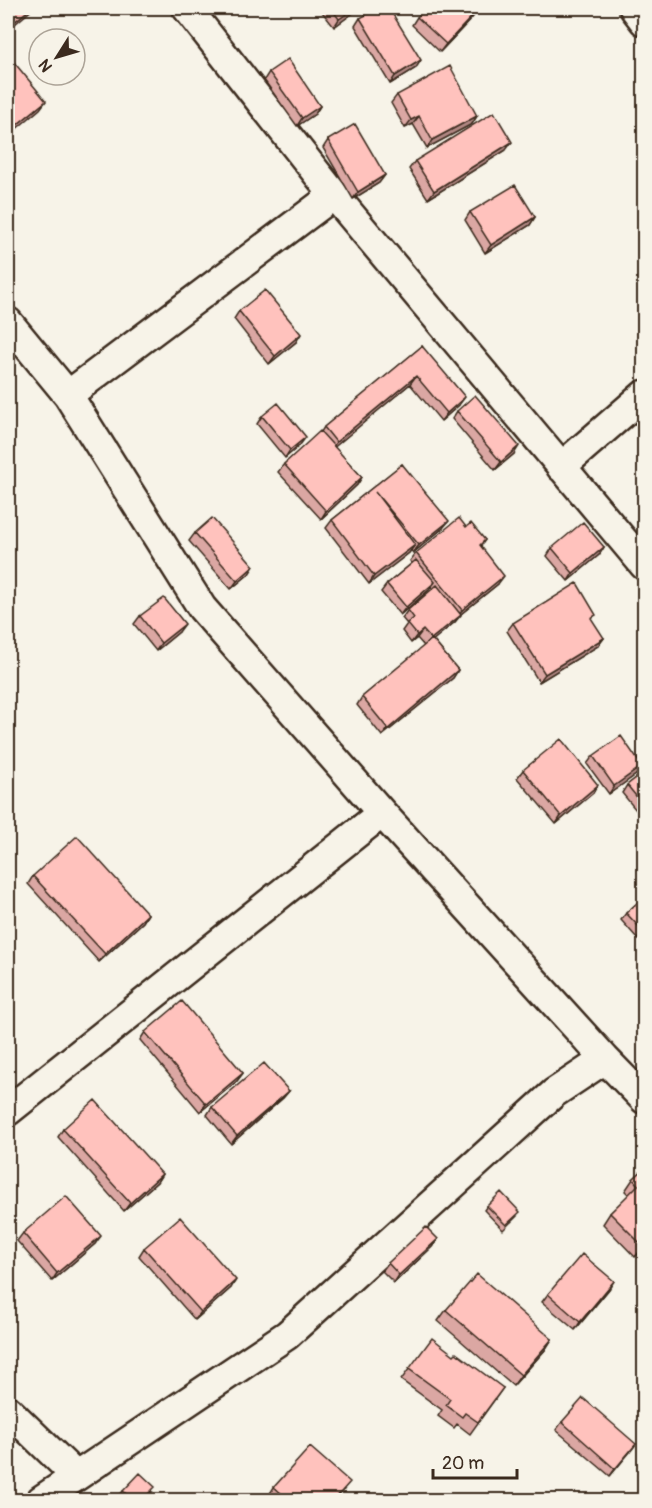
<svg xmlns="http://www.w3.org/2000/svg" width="652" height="1508" font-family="Pangolin,sans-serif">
  <rect width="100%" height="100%" fill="#f7f3e8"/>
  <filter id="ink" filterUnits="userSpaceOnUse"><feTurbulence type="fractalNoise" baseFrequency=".0167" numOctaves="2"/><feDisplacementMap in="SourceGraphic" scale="12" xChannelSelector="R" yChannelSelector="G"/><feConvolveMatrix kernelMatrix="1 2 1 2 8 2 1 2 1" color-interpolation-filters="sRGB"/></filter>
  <g filter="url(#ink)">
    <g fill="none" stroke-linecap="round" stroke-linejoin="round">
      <g stroke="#3b2a1e" stroke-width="33">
        <path id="minor" d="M187 8 334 195 644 565
          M634 8 644 21
          M8 322 68 395 202 608 382 813 605 1059 644 1099
          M68 395 334 195
          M561 467 644 395
          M8 1111 382 813
          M8 1410 76 1476
          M41 1500 287 1335 554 1093 605 1059"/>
      </g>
      <use href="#minor" stroke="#f7f3e8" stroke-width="28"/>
    </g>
    <path fill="#dba7a3" stroke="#3b2a1e" stroke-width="1.5" d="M319 8H360L334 27Z
      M478 10 472 18 440 52 412 25 417 17Z
      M360 18 416 68 390 84 355 26Z
      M269 72 320 106 315 114 297 126 264 80Z
      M397 95 477 116 472 124 427 148 413 124 405 128 391 103Z
      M328 140 385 175 379 183 353 199 323 148Z
      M506 150 428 199 409 169 415 161Z
      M470 212 535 217 530 225 485 253 465 220Z
      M239 311 296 342 269 364 234 319Z
      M422 346 459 405 441 421 410 384 334 447 362 477 357 485 321 519 278 472 284 464 321 432 324 427Z
      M457 411 514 454 495 470 452 419Z
      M262 416 300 445 285 458 257 424Z
      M402 464 443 528 413 553 411 550 409 553 369 584 326 528 332 520Z
      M466 527 485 540 481 546 498 584 461 614 455 622 433 640 458 670 453 678 382 736 357 705 362 697 424 646 417 638 411 643 402 631 407 624 402 618 408 610 433 589 431 587 429 590 400 615 381 592 387 584 412 563 410 561 416 553Z
      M195 533 249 574 231 589 189 541Z
      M604 547 599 555 568 581 547 556 552 548Z
      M140 616 179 632 156 651 134 624Z
      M513 623 604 638 598 646 539 682 507 631Z
      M593 756 642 766 637 774 609 794 587 764Z
      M523 770 593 793 556 824 517 778Z
      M645 771V821L622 793 627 785Z
      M33 876 148 914 143 922 99 962 28 884Z
      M645 896V947L621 920 626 913Z
      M145 1032 243 1073 237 1081 200 1112 140 1040Z
      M289 1091 283 1098 231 1144 207 1115 212 1107Z
      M63 1129 162 1174 157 1182 124 1211 58 1137Z
      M645 1168V1248L635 1257 603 1224 610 1213 629 1195 625 1191 633 1179Z
      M487 1206 517 1216 503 1230 484 1210Z
      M23 1233 95 1244 52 1281 17 1241Z
      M438 1239 432 1247 394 1283 382 1271 388 1263Z
      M144 1248 231 1288 195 1320 139 1256Z
      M609 1289 575 1330 542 1302 548 1294Z
      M446 1310 552 1339 545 1350 513 1386 438 1321Z
      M409 1369 503 1388 470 1434 457 1424 454 1428 438 1416 442 1410 401 1380Z
      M562 1422 636 1444 610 1476 556 1430Z
      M274 1487 344 1490 335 1500H275L269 1495Z
      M123 1491 152 1492 143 1500H126L120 1495Z"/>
    <path fill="#b28884" stroke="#3b2a1e" stroke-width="1.5" d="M31 8H34L8 30V27Z
      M355 8H360L334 27 339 19Z
      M478 10 472 18 440 52 446 44Z
      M421 60 416 68 390 84 395 76Z
      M46 101 40 109 8 136V132Z
      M320 106 315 114 297 126 302 118Z
      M419 116 413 124 405 128 411 120Z
      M477 116 472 124 427 148 432 140Z
      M512 142 506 150 428 199 434 191Z
      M385 175 379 183 353 199 358 192Z
      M535 217 530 225 485 253 491 245Z
      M301 334 296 342 269 364 275 356Z
      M416 376 410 384 331 450 336 442Z
      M465 397 459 405 441 421 447 413Z
      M306 437 300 445 285 458 290 450Z
      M519 446 514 454 495 470 501 462Z
      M362 477 357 485 321 519 326 511Z
      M449 521 443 528 413 553 419 545Z
      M415 545 409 553 369 584 374 576Z
      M604 547 599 555 568 581 573 573Z
      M254 566 249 574 231 589 237 581Z
      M504 576 498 584 456 618 462 610Z
      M435 582 429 590 400 615 406 607Z
      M461 615 455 622 425 647 431 639Z
      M185 624 179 632 156 651 161 643Z
      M423 630 417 638 411 643 417 635Z
      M604 638 598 646 539 682 545 674Z
      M458 670 453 678 382 736 388 729Z
      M642 766 637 774 609 794 614 786Z
      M598 785 593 793 556 824 561 816Z
      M148 914 143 922 99 962 105 954Z
      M243 1073 237 1081 200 1112 206 1104Z
      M289 1091 283 1098 231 1144 237 1136Z
      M162 1174 157 1182 124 1211 130 1203Z
      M101 1236 95 1244 52 1281 57 1273Z
      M438 1239 432 1247 394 1283 399 1275Z
      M645 1245V1248L635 1257Z
      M236 1280 231 1288 195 1320 201 1312Z
      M614 1281 609 1289 575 1330 580 1322Z
      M552 1339 545 1350 513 1386 521 1375Z
      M636 1444 630 1452 610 1476 615 1469Z"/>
    <path fill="#ffc2bd" stroke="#3b2a1e" stroke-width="1.5" d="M8 8H31L8 27Z
      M331 8H355L339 19Z
      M379 8H389L421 60 395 76 360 18Z
      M426 8H475L478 10 446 44 417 17Z
      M8 55 46 101 8 132Z
      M288 59 320 106 302 118 269 72Z
      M450 66 477 116 432 140 419 116 411 120 397 95Z
      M494 112 512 142 434 191 415 161Z
      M355 124 385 175 358 192 328 140Z
      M515 185 535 217 491 245 470 212Z
      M265 290 301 334 275 356 239 311Z
      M422 346 465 397 447 413 416 376 336 442 324 427Z
      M475 395 519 446 501 462 457 411Z
      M278 403 306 437 290 450 262 416Z
      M320 431 362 477 326 511 284 464Z
      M402 464 449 521 419 545 375 492 415 545 374 576 332 520Z
      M212 518 254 566 237 581 195 533Z
      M459 518 466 527 471 523 485 540 480 545 504 576 462 610 416 553Z
      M583 522 604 547 573 573 552 548Z
      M416 560 435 582 406 607 387 584Z
      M577 583 596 615 591 618 604 638 545 674 513 623Z
      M437 585 461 615 431 639 423 630 417 635 407 623 414 618 408 610Z
      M164 598 185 624 161 643 140 616Z
      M432 639 458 670 388 729 362 697Z
      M621 736 642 766 614 786 593 756Z
      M561 739 598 785 561 816 523 770Z
      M645 771V807L627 785Z
      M77 836 148 914 105 954 33 876Z
      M645 896V933L626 913Z
      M182 1001 243 1073 206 1104 145 1032Z
      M264 1063 289 1091 237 1136 212 1107Z
      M95 1100 162 1174 130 1203 63 1129Z
      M645 1168V1245L643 1246 610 1213 638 1185 633 1179Z
      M501 1192 520 1212 506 1225 487 1206Z
      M66 1196 101 1236 57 1273 23 1233Z
      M180 1217 236 1280 201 1312 144 1248Z
      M426 1227 438 1239 399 1275 388 1263Z
      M582 1254 614 1281 580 1322 548 1294Z
      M477 1274 552 1339 521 1375 446 1310Z
      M432 1338 454 1355 456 1353 503 1388 478 1422 465 1413 462 1417 446 1405 450 1399 409 1369Z
      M583 1398 636 1444 615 1469 562 1422Z
      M310 1447 350 1482 334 1500H289L274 1487Z
      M140 1473 155 1487 142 1500H133L123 1491Z"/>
  </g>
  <rect width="652" height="1508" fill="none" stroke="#f7f3e8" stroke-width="30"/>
  <rect x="15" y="15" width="622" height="1478" fill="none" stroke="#3b2a1e" stroke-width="2" filter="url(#ink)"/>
  <g transform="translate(57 57) rotate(233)"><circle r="28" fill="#f7f3e8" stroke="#aca397" stroke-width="1.5"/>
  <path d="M0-4.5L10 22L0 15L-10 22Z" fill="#3b2a1e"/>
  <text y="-9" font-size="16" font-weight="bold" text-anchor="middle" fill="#3b2a1e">N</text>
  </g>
  <path d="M433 1469v9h84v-9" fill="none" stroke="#3b2a1e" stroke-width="3"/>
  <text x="442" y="1469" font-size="18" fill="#3b2a1e" stroke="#f7f3e8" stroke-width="4.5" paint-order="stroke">20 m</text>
</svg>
